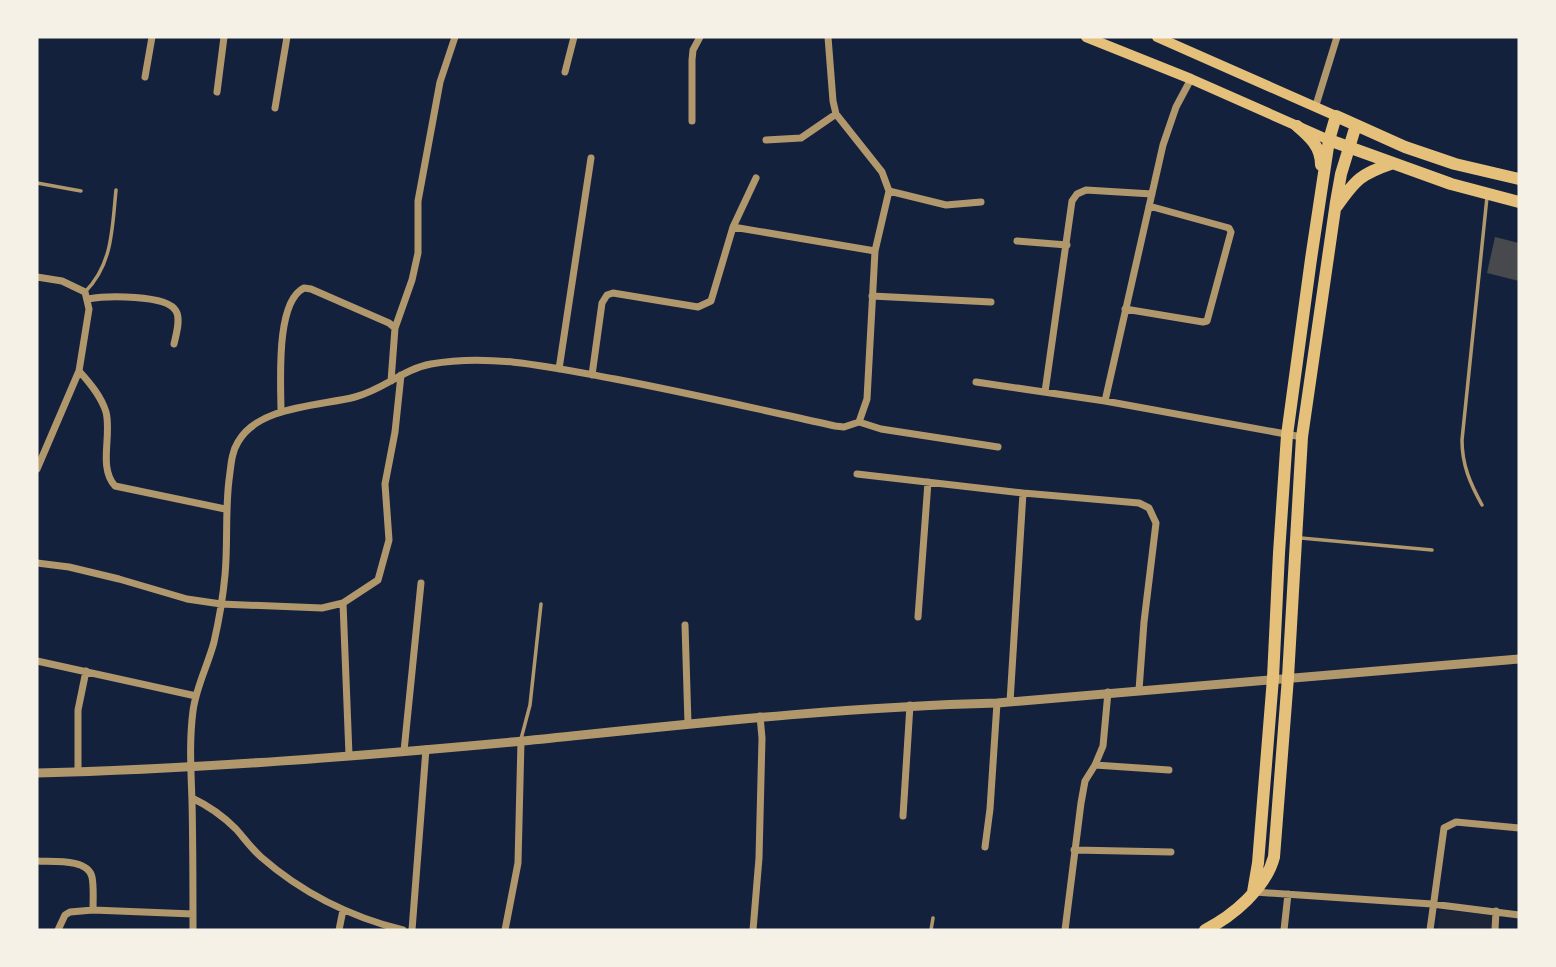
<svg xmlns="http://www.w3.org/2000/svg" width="1556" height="967" font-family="'Archivo Narrow',sans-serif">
  <rect width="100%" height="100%" fill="#14213d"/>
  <path fill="#1d2539" d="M1440 910 1493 915 1491 930H1438Z"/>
  <path fill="#48494c" d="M1495 237 1519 243V281L1487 273Z"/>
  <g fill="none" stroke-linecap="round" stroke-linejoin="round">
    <path stroke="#b1986c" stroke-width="3.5" d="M37 183 81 191
      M85 292C113 264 112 228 116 190
      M1482 505C1470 483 1462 465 1462 440L1487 197
      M1301 538 1432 550
      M521 739 530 705 541 604
      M931 930 933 918"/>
    <path stroke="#b1986c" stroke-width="7" d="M565 72 574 37
      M145 77 152 37
      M217 92 224 37
      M1316 105 1337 37
      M275 108 287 37
      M692 121V60L693 50 700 37
      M766 140 801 138 836 114
      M889 191 946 205 981 202
      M733 227 875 251
      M1017 241 1067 245
      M37 277 62 281 85 292 89 309 79 371 37 469
      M872 296 991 302
      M88 299C105 296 167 294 176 311 181 319 176 335 174 344
      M1125 309 1203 322 1207 321 1231 232 1229 228 1149 206
      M395 328 412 280 418 253V201L440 82 455 37
      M559 369 591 158
      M79 371C90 383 101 396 106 412 112 436 98 467 115 486L225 509
      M592 375 602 303 607 295 613 293 698 307 711 301 733 227 756 178
      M976 382 1105 401 1302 437
      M1045 392 1072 201 1077 194 1086 190 1152 194
      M1105 401 1163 145 1176 107 1191 79
      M281 412C281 384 275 302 304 288L311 289 389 323 395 328 391 381
      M859 422 881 429 998 447
      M857 474 1023 493 1139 503 1149 508 1156 523 1144 622 1139 690
      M37 563 69 567 119 579 187 599 221 604 322 608 343 603 378 580 389 540 385 484 395 432 401 375
      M343 603 349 755
      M918 617 928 482
      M685 625 688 724
      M37 661 196 696
      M1010 702 1023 493
      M404 751 421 583
      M1095 765 1169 770
      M78 772V710L86 671
      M192 798C209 806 222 815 236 829 244 838 251 848 261 857 301 892 351 917 403 930
      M903 816 910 705
      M985 847 990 809 997 703
      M1074 850 1171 852
      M37 861C52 862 88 858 92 877 94 887 93 900 93 910
      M1255 892 1432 904 1519 915
      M58 930 65 915 70 912 93 910 193 914
      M193 930C193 887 193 844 192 801 191 771 189 741 193 711 196 687 208 665 214 642 219 620 223 597 225 575 228 543 225 513 229 480 231 467 231 453 238 442 258 406 320 406 355 397 383 390 403 369 431 364 492 353 556 368 615 379 689 393 762 410 835 426L844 427 859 422 867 399 875 251 889 191 882 172 836 114 833 101 828 37
      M339 930 343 910
      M412 930 426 749
      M505 930 518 863 521 741
      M753 930 759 858 762 738 760 716
      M1065 930 1081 803 1085 781 1095 765 1103 746 1108 692
      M1284 930 1288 894
      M1430 930 1444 828 1456 822 1519 828
      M1495 930 1496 911"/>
    <path stroke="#b1986c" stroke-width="9" d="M37 773C199 769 361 756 523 741 681 725 838 707 997 703L1519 659"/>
    <path stroke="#e5c07b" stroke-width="10" d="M1086 37 1191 79 1329 140
      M1157 37 1336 116"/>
    <path stroke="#e5c07b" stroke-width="12" d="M1297 126C1310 137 1321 147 1321 165
      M1329 140 1451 184 1519 202
      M1337 206C1356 179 1361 174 1393 163
      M1253 892 1258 863 1273 678 1279 553 1287 435 1311 259 1329 140 1336 116 1405 147 1455 164 1519 179
      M1205 930C1233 916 1266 888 1274 857L1288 677 1302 437 1336 202 1341 174 1356 125"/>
  </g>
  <rect width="1556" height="967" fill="none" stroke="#f6f1e7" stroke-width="77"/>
</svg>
